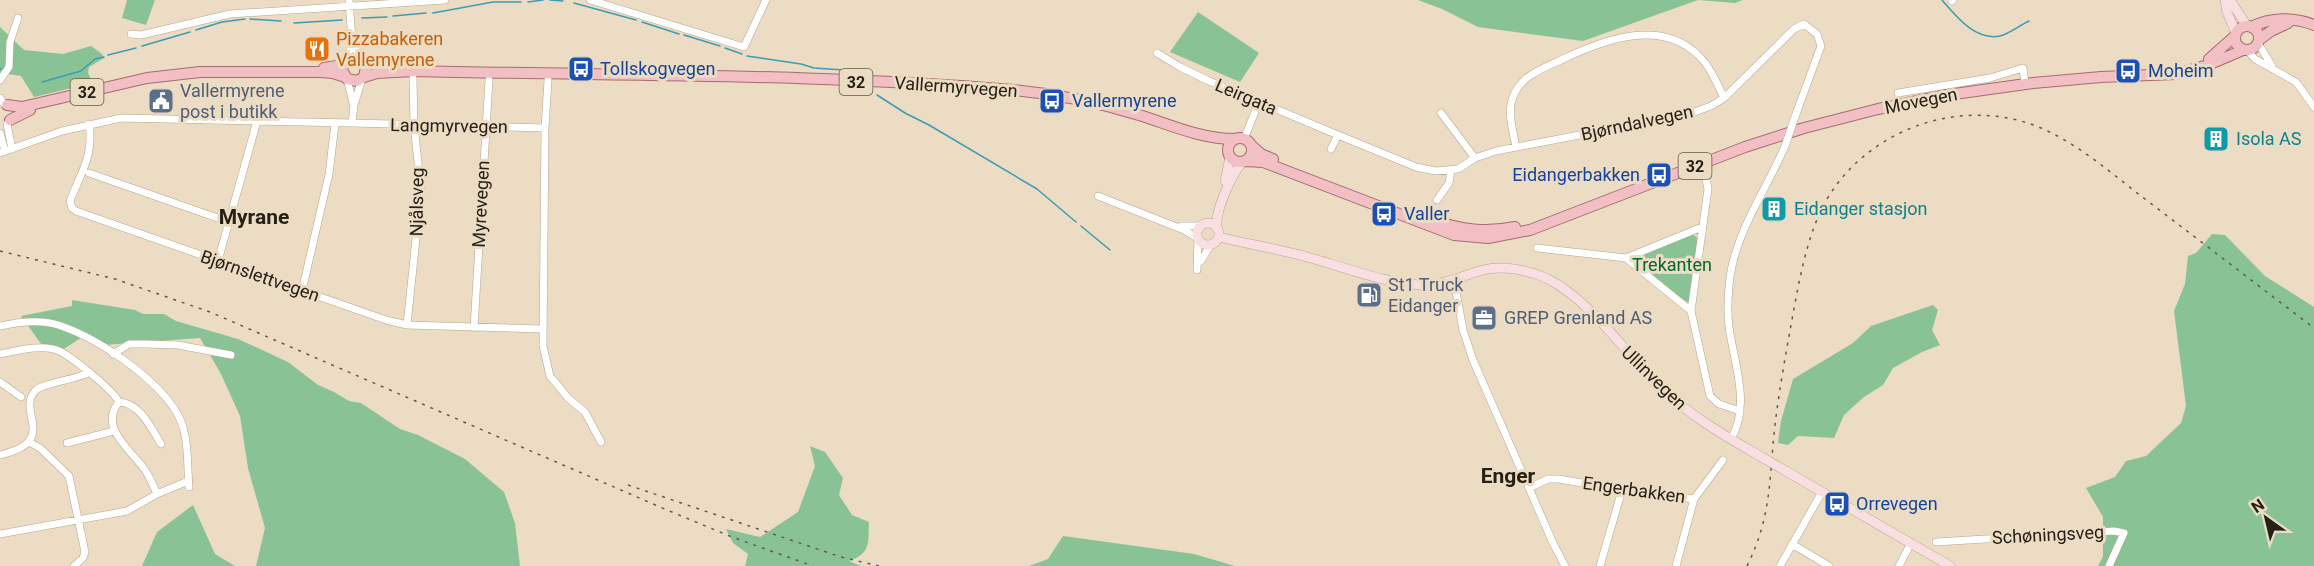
<svg xmlns="http://www.w3.org/2000/svg" width="2314" height="566" font-family="Roboto,sans-serif">
  <rect width="100%" height="100%" fill="#ecdcc3"/>
  <path fill="#89c395" d="M127 0H155L146 25 122 18Z
    M1418 0H1743L1735 3 1698 0 1583 41 1478 27 1442 9Z
    M1198 12 1259 53 1240 82 1170 52Z
    M0 27 24 50 63 54 91 46 102 54 104 58 89 67 88 73 93 83 34 97 21 76 0 73Z
    M1693 234 1698 239 1690 302H1687L1637 266 1636 257Z
    M2212 234 2225 235 2265 276 2314 307V566H2098L2103 556V517L2086 488 2115 477 2126 461 2146 456 2181 423 2186 406 2174 311 2185 284 2188 256 2196 253Z
    M72 300 135 310 143 314H164L176 321 238 339 288 362 318 385 334 392 349 401 361 403 400 429 418 435 465 459 504 492 515 523 520 566H256L265 528 248 468 240 416 220 372 200 338 104 345 87 334 59 352 44 348 21 316 72 306Z
    M1933 305 1938 310 1932 330 1940 345 1922 352 1893 368 1883 385 1864 397 1844 415 1834 438 1798 436 1788 445 1778 443 1781 421 1793 379 1853 343 1871 326Z
    M810 446 825 452 843 478 839 495 852 515 869 522C868 544 871 553 849 561L861 566H745L748 554 733 543 726 529 760 537 798 512 815 466Z
    M193 505 215 554 235 566H142L157 532Z
    M1063 536 1194 554 1235 566H1029L1048 559Z"/>
  <g fill="none" stroke-linecap="round" stroke-linejoin="round">
    <path stroke="#3a9cb7" stroke-width="1.5" d="M550 0 563 1
      M1942 0C1956 16 1975 41 2000 36 2009 34 2020 25 2029 21
      M528 2 543 0
      M574 3 636 20
      M433 13 493 2H521
      M393 16 426 13
      M362 18 387 17
      M250 19 281 21
      M642 22 679 34
      M294 23 342 20
      M196 30 222 22 245 19
      M684 35 720 46
      M142 46 190 32
      M725 48 742 54
      M108 55 136 48
      M747 56 801 64 814 68 858 71
      M0 68 1 69
      M42 82 81 71 95 59 104 57
      M877 95 905 113 929 125 1037 189 1076 222
      M1081 226 1110 250"/>
    <g stroke="#b5a68e" stroke-width="8">
      <path id="minor" d="M590 0 744 47 766 0
        M1952 1 1953 0
        M131 34 141 35 230 14 445 0
        M352 40 361 60
        M2258 43 2272 66
        M2247 50 2255 59 2296 82 2314 107
        M1157 53 1180 67 1209 81 1338 135
        M348 59 352 40 349 0
        M347 79 353 103
        M0 80 9 67 10 42 18 18
        M548 80 545 128 543 346 550 376 568 398 585 412 601 442
        M1898 93 1990 78 2023 68 2025 84
        M0 98 4 104
        M1441 113 1475 158
        M352 123 545 128
        M7 124 12 149
        M89 124C94 156 81 172 70 201L72 208 76 211 386 320 407 325 542 329
        M0 133 5 151
        M1244 139 1259 102
        M1516 147C1513 131 1507 112 1513 97 1521 75 1544 68 1563 59 1603 40 1660 18 1698 55 1710 66 1717 83 1724 98
        M1331 149 1338 135 1416 167 1436 171 1458 169 1475 158 1496 151 1689 114 1711 106 1724 98 1794 29 1804 24 1817 34 1821 46 1796 114
        M0 153 62 131 121 118 352 123 354 105 362 79
        M89 173 229 222
        M1705 174 1708 189 1691 311 1710 396 1719 404 1740 411
        M1098 196 1184 230 1197 238
        M1437 200 1449 183 1451 170
        M1181 226H1200
        M1537 248 1626 258 1702 227
        M1626 258 1691 311
        M218 261 257 121
        M1201 261 1210 246
        M1197 270 1198 241
        M1454 281 1463 330 1473 360 1553 543 1565 566
        M302 291 329 174 335 124
        M407 325 421 191 414 125 413 78
        M0 326C17 322 33 320 50 323 90 331 164 382 180 419 189 440 187 464 189 487
        M474 328 489 80
        M0 354C16 351 42 344 57 350 70 355 113 390 119 402
        M113 354 129 344H146L178 345 231 355
        M0 382 21 397
        M1731 439C1751 405 1734 363 1729 327 1727 311 1728 293 1730 277 1737 229 1767 189 1785 146
        M29 442 40 448 69 476 85 552 83 558 74 566
        M67 443 114 431
        M0 455C60 441 16 412 35 391 41 383 75 380 88 373
        M1529 488 1548 479H1559L1622 490 1694 499
        M157 494C154 487 151 480 147 473 134 452 97 428 119 402 140 403 151 428 161 444
        M0 534 127 511 157 494 188 481
        M1936 542 2114 531 2124 533 2109 566
        M1792 544 1829 566
        M1600 566 1622 490
        M1676 566 1694 499 1723 460
        M1780 566 1822 492
        M1899 566 1911 543"/>
    </g>
    <g stroke="#b5a68e" stroke-width="10">
      <path id="secondary" d="M2225 0 2227 12 2236 33
        M2230 0 2247 26
        M1225 181 1230 158
        M1197 234a11 11 0 1 1 22 0a11 11 0 1 1-22 0Z
        M1217 228C1215 209 1231 177 1242 162
        M1219 237C1248 244 1278 249 1307 257 1344 267 1389 285 1427 285 1448 284 1464 275 1483 270 1503 265 1527 270 1546 278 1591 300 1625 353 1660 387 1688 414 1720 433 1753 452
        M1791 474 1950 566"/>
    </g>
    <g stroke="#a56c6d" stroke-width="12">
      <path id="primary" d="M2235 38a12 12 0 1 1 24 0a12 12 0 1 1-24 0Z
        M2251 27C2271 17 2294 17 2314 25
        M2259 40 2271 31 2288 23
        M2209 59 2235 36
        M363 62 396 68
        M324 68C329 67 334 67 339 65 350 61 358 52 366 67L364 77 357 81 347 79 342 70 344 63
        M364 77 377 73 414 71C614 76 815 73 1014 90 1056 94 1098 102 1139 115 1171 125 1201 139 1235 139
        M7 105 22 107 147 78 200 72H320L333 73 345 77
        M10 120 30 110
        M1228 150a12 12 0 1 1 24 0a12 12 0 1 1-24 0Z
        M1251 145 1261 154 1273 159
        M1245 161 1263 162 1454 235 1488 238 1530 230 1745 147 1804 128 1878 109 1947 95 2033 83 2101 77 2176 74 2208 65 2243 50
        M1433 220C1461 230 1486 233 1515 227"/>
    </g>
    <use href="#minor" stroke="#fff" stroke-width="7"/>
    <use href="#secondary" stroke="#f9dfe1" stroke-width="9"/>
    <use href="#primary" stroke="#f2bfc4" stroke-width="10"/>
    <path stroke="#62594b" stroke-width="1.5" stroke-dasharray="3 6" stroke-linecap="butt" d="M0 251 115 279 210 312 667 510 732 537 813 566
      M628 485 841 557 879 566
      M1747 566C1772 516 1769 478 1775 425 1779 392 1785 358 1791 325 1798 287 1805 244 1822 208 1862 130 1961 94 2041 128 2078 144 2110 172 2141 196 2199 240 2256 284 2314 328"/>
    <g stroke="#b5a68e" stroke-width="8" stroke-linecap="butt">
      <path id="minor-bridge" d="M1785 146 1796 114"/>
    </g>
    <g stroke="#b5a68e" stroke-width="10" stroke-linecap="butt">
      <path id="secondary-bridge" d="M1753 452 1791 474"/>
    </g>
    <use href="#minor-bridge" stroke="#fff" stroke-width="7"/>
    <use href="#secondary-bridge" stroke="#f9dfe1" stroke-width="9"/>
  </g>
  <defs>
    <g id="restaurant-square" transform="scale(1.35)"><rect x="-9" y="-9" width="18" height="18" rx="4" fill="#e8710a" stroke="#ecdcc3"/><path d="M-5-6h1v4h1v-4h1v4h1v-4h1v5L-1.5 .5V6h-2V.5L-5-1ZM5-6V6H3V1.5H1.5Q1.5-4 5-6Z" fill="#fff"/></g>
    <g id="bus-square" transform="scale(1.35)"><rect x="-9" y="-9" width="18" height="18" rx="4" fill="#1a4fb4" stroke="#ecdcc3"/><path d="M-5-6H5V4H4V6H2V4H-2V6H-4V4H-5ZM-3.5-4V0h7V-4ZM-3.5 1.2v1.5H-2V1.2ZM2 1.2v1.5H3.5V1.2Z" fill="#fff"/></g>
    <g id="civic-square" transform="scale(1.35)"><rect x="-9" y="-9" width="18" height="18" rx="4" fill="#5c6f8a" stroke="#ecdcc3"/><path d="M-.6-6.5H3V-4.5H.6V-3L4-1V1h2V6H-6V1h2V-1L-.6-3ZM-1.2 2.5V6h2.4V2.5Z" fill="#fff"/></g>
    <g id="building-square" transform="scale(1.35)"><rect x="-9" y="-9" width="18" height="18" rx="4" fill="#0f9aa8" stroke="#ecdcc3"/><path d="M-4-6H4V6H1V3H-1V6H-4ZM-2.5-4.3h1.7v1.8h-1.7ZM.8-4.3h1.7v1.8H.8ZM-2.5-1h1.7V.8h-1.7ZM.8-1h1.7V.8H.8Z" fill="#fff"/></g>
    <g id="fuel-square" transform="scale(1.35)"><rect x="-9" y="-9" width="18" height="18" rx="4" fill="#5c6f8a" stroke="#ecdcc3"/><path d="M-5.5-6h7V0h2V4h1.3V-2.5L3-4.5l.8-.8L6-3V5H2.5V1h-1V6h-7ZM-4.2-4.7v3.2H.2V-4.7Z" fill="#fff"/></g>
    <g id="office-square" transform="scale(1.35)"><rect x="-9" y="-9" width="18" height="18" rx="4" fill="#5c6f8a" stroke="#ecdcc3"/><path d="M-6-3h4V-5.5h4V-3h4V5H-6ZM-1-4.5V-3h2v-1.5ZM-6 0V1H6V0Z" fill="#fff"/></g>
  </defs>
  <g fill-rule="evenodd">
    <use href="#restaurant-square" x="317" y="49"/>
    <use href="#bus-square" x="581" y="69"/>
    <use href="#bus-square" x="2128" y="71"/>
    <use href="#civic-square" x="161" y="101"/>
    <use href="#bus-square" x="1052" y="101"/>
    <use href="#building-square" x="2216" y="139"/>
    <use href="#bus-square" x="1659" y="175"/>
    <use href="#building-square" x="1774" y="209"/>
    <use href="#bus-square" x="1384" y="214"/>
    <use href="#fuel-square" x="1369" y="295"/>
    <use href="#office-square" x="1484" y="318"/>
    <use href="#bus-square" x="1837" y="504"/>
  </g>
  <g text-anchor="middle" stroke-width="6" stroke-linejoin="round" paint-order="stroke">
    <g fill="#ecdcc3" stroke="#61584b" stroke-width="1.5">
      <rect x="839.5" y="69" width="33" height="26" rx="4.5"/>
      <rect x="70.5" y="79" width="33" height="26" rx="4.5"/>
      <rect x="1678.5" y="153" width="33" height="26" rx="4.5"/>
    </g>
    <g font-size="16" font-weight="bold" fill="#262017">
      <text x="856" y="88">32</text>
      <text x="87" y="98">32</text>
      <text x="1695" y="172">32</text>
    </g>
    <g font-size="18" fill="#c56008" stroke="#ecdcc3" text-anchor="start">
      <text x="336" y="45">Pizzabakeren<tspan x="336" dy="21">Vallemyrene</tspan></text>
    </g>
    <g font-size="18" fill="#164399" stroke="#ecdcc3" text-anchor="start">
      <text x="600" y="75">Tollskogvegen</text>
      <text x="2148" y="77">Moheim</text>
      <text x="1072" y="107">Vallermyrene</text>
      <text x="1640" y="181" text-anchor="end">Eidangerbakken</text>
      <text x="1404" y="220">Valler</text>
      <text x="1856" y="510">Orrevegen</text>
    </g>
    <g font-size="18" fill="#262017" stroke="#ecdcc3">
      <text transform="translate(956 87) rotate(4)" y="6">Vallermyrvegen</text>
      <text transform="translate(1246 97) rotate(23)" y="6">Leirgata</text>
      <text transform="translate(1921 101) rotate(-11)" y="6">Movegen</text>
      <text transform="translate(1637 123) rotate(-12)" y="6">Bjørndalvegen</text>
      <text transform="translate(449 126) rotate(1)" y="6">Langmyrvegen</text>
      <text transform="translate(417 202) rotate(-89)" y="6">Njålsveg</text>
      <text transform="translate(481 204) rotate(-87)" y="6">Myrevegen</text>
      <text transform="translate(260 276) rotate(19)" y="6">Bjørnslettvegen</text>
      <text transform="translate(1654 378) rotate(44)" y="6">Ullinvegen</text>
      <text transform="translate(1634 490) rotate(8)" y="6">Engerbakken</text>
      <text transform="translate(2048 535) rotate(-3)" y="6">Schøningsveg</text>
    </g>
    <g font-size="18" fill="#4e5e75" stroke="#ecdcc3" text-anchor="start">
      <text x="180" y="97">Vallermyrene<tspan x="180" dy="21">post i butikk</tspan></text>
      <text x="1388" y="291">St1 Truck<tspan x="1388" dy="21">Eidanger</tspan></text>
      <text x="1504" y="324">GREP Grenland AS</text>
    </g>
    <g font-size="18" fill="#0d838f" stroke="#ecdcc3" text-anchor="start">
      <text x="2236" y="145">Isola AS</text>
      <text x="1794" y="215">Eidanger stasjon</text>
    </g>
    <g font-size="18" fill="#03682f" stroke="#ecdcc3">
      <text x="1672" y="271">Trekanten</text>
    </g>
    <g font-size="21" font-weight="bold" fill="#262017" stroke="#ecdcc3">
      <text x="254" y="224">Myrane</text>
      <text x="1508" y="483">Enger</text>
    </g>
  </g>
  <g transform="translate(2266 518) rotate(326)" stroke="#ecdcc3" stroke-width="4.5" paint-order="stroke">
  <path d="M0-4.5L10 22L0 15L-10 22Z" fill="#262017"/>
  <text y="-9" font-size="16" font-weight="bold" text-anchor="middle" fill="#262017">N</text>
  </g>
</svg>
